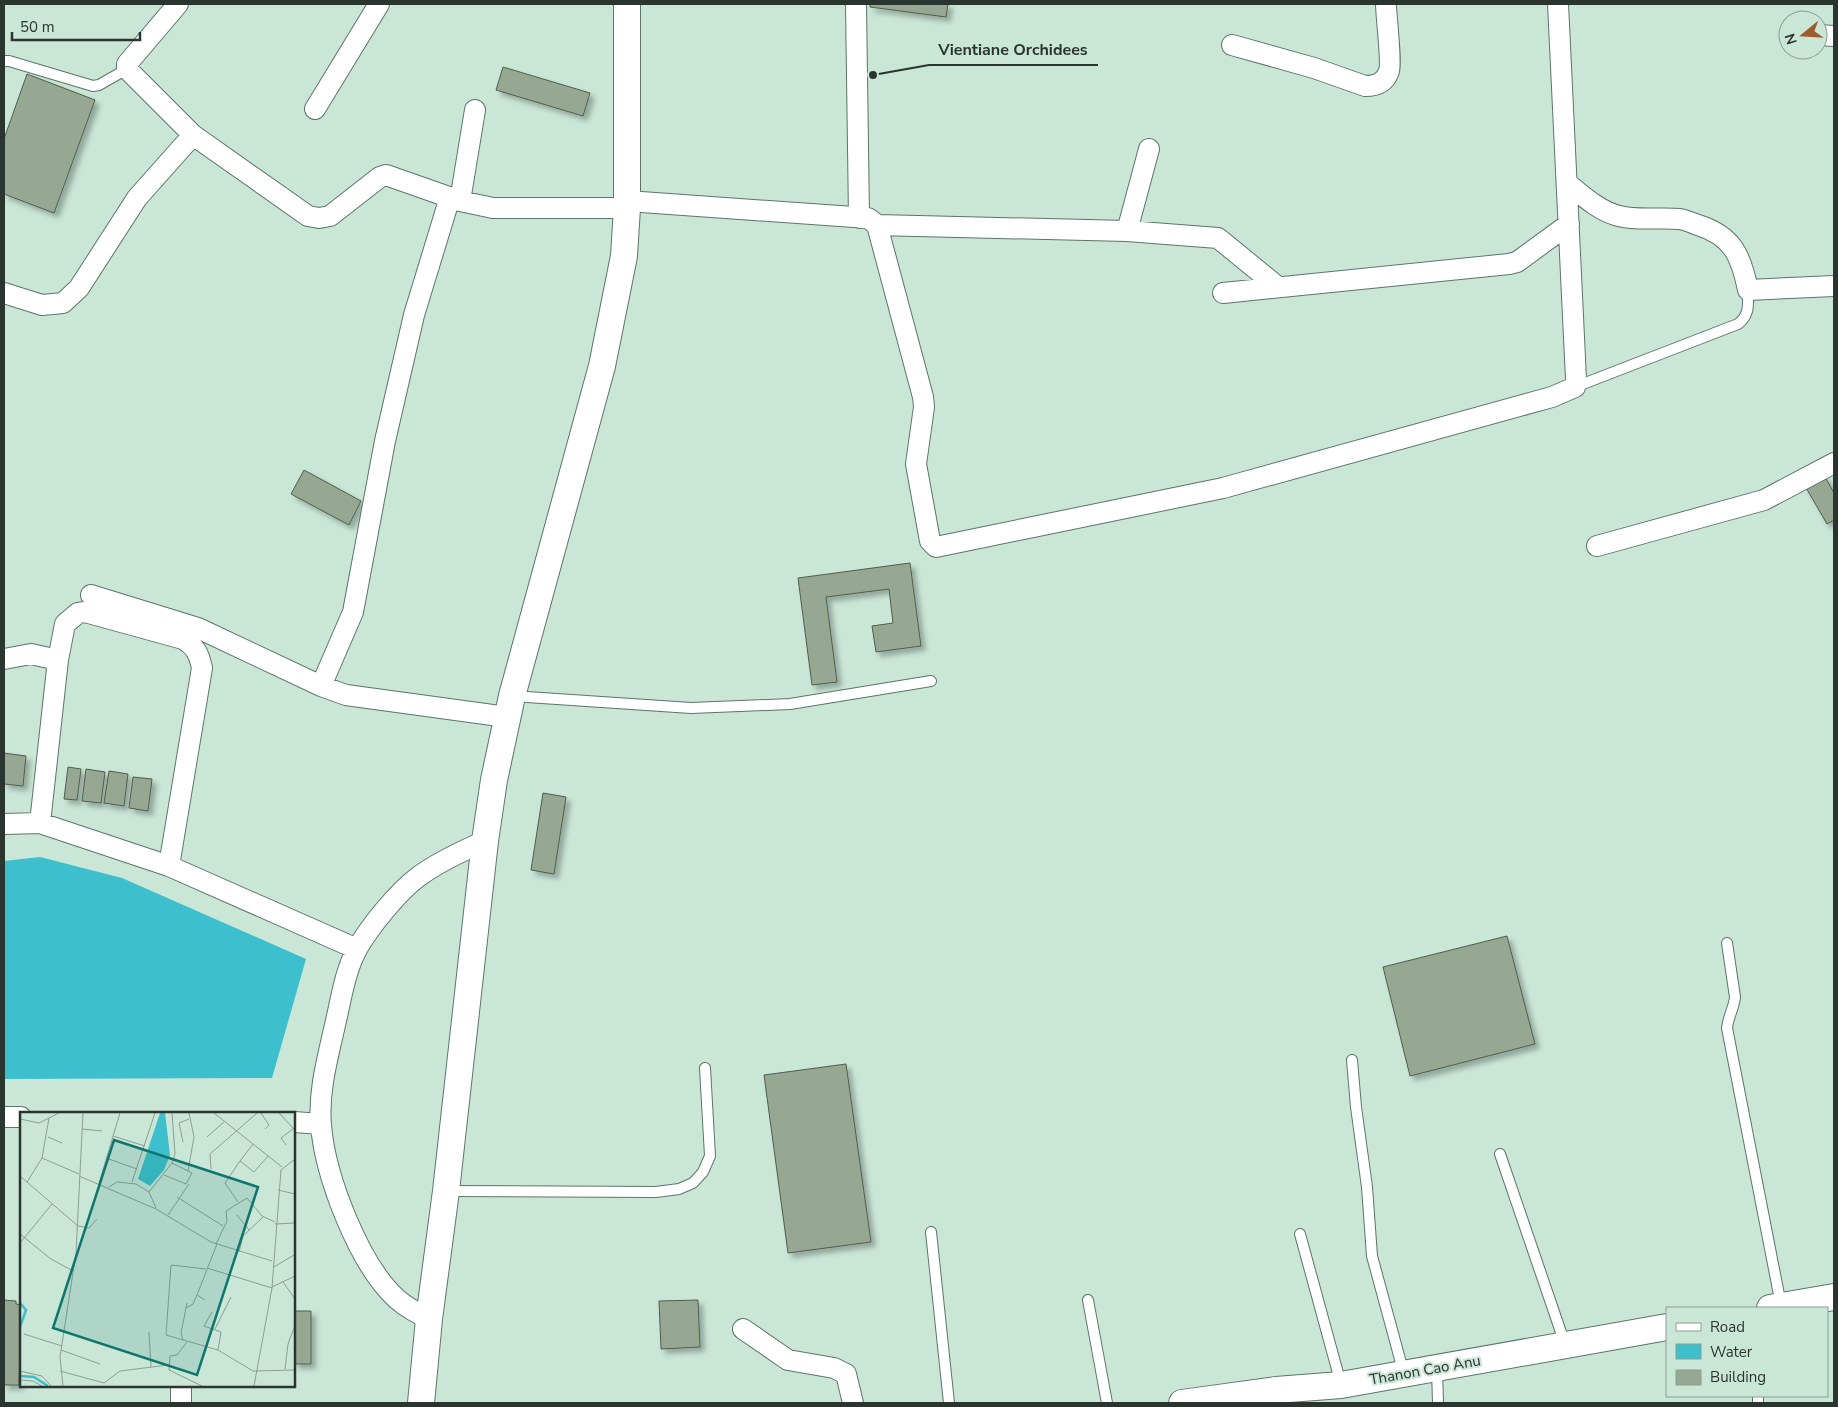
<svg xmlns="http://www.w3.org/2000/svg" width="1838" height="1407" font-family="'Nunito Sans',sans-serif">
  <defs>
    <filter id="shadow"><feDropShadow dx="4.5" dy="4.5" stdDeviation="2.5" flood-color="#0004"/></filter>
  </defs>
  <rect width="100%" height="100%" fill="#cae6d7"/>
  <path fill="#3dbfcd" d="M40 857 122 878 306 959 272 1078 4 1079V861Z"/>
  <path fill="#96a792" stroke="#4f5e4b" filter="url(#shadow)" d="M870 4H948L946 17 870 7Z
    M503 67 590 93 583 116 496 90Z
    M27 74 95 100 54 213 4 194V139Z
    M304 470 361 501 349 525 291 494Z
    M1824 475 1834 493V520L1827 524 1805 486Z
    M910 563 921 646 876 652 872 626 893 623 889 589 826 597 837 682 812 685 798 578Z
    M4 753 26 756 23 786 4 784Z
    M68 767 81 769 77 800 64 799Z
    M86 769 105 772 101 803 82 801Z
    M109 771 128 774 124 806 104 803Z
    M133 777 152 779 148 811 129 808Z
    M543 793 566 797 554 874 531 870Z
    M1507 936 1535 1044 1410 1076 1383 967Z
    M846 1064 871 1242 788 1253 764 1075Z
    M4 1300 16 1301V1304L21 1305 19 1385H4Z
    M698 1300 700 1347 661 1349 659 1301Z
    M294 1311H311V1364H294Z"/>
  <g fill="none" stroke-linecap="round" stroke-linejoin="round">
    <g stroke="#5c7568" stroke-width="12">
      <path id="service" d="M4 61H9L93 86 99 85 127 69
        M1575 387 1738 324C1750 315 1748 304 1748 290
        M512 696 691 708 790 704 931 681
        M1727 943 1735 997C1734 1008 1728 1017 1727 1028L1781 1305
        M1352 1060 1356 1107 1367 1187 1372 1256 1404 1374
        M1500 1154 1565 1344
        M447 1191 656 1192 679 1189 693 1183 703 1172 710 1156 705 1068
        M931 1232 949 1403
        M1300 1234 1341 1384
        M1088 1300 1107 1403
        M1437 1369 1438 1403
        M1758 1396V1403"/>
    </g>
    <g stroke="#5c7568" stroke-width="22">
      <path id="minor" d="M178 4 127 64V69L193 135 308 216 319 218 330 216 380 177 386 175 460 201 493 208H627
        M856 4 859 218
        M1818 35 1834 36
        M1232 45 1314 68 1365 86C1376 86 1385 83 1389 71 1392 62 1386 16 1386 4
        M315 109 379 4
        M1567 183C1583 196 1599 211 1619 216 1638 221 1660 217 1680 219 1686 220 1692 223 1698 225 1733 236 1741 256 1748 290L1834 286
        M460 201 475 110
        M627 201 868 218 877 225 1127 231 1149 149
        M877 225 923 397 924 407 916 464 930 541 936 547 1223 488 1552 397 1575 387 1576 379 1558 4
        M1127 231 1218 238 1278 287
        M4 293 42 305 63 303 79 288 137 198 193 135
        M1223 293 1509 264 1517 262 1569 224
        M1597 546 1764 500 1834 463
        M91 595 198 628 321 686 346 695 507 717
        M4 659 31 654 58 660
        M321 686 353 612 385 441 414 315 450 197
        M40 823 58 660 65 624 78 613 85 612 183 639C196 647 199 654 202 668L169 866
        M4 824 40 823 169 866 357 949
        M4 1117H21
        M294 1122 321 1124
        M429 1319C417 1313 407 1308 397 1299 359 1265 325 1176 321 1125 318 1091 328 1057 335 1025 341 1000 345 971 357 949 370 926 398 892 418 877 438 862 462 851 485 841
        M743 1329 788 1360 834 1368 846 1374 853 1403
        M181 1403V1386"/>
    </g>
    <g stroke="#5c7568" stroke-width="28">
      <path id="tertiary" d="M1770 1308 1834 1297
        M421 1403 429 1319 446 1191 485 841 494 780 512 696 602 366 624 256 627 208V4
        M1182 1403 1276 1390 1341 1385 1667 1327"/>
    </g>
    <use href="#service" stroke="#fff" stroke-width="10"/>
    <use href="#minor" stroke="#fff" stroke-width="20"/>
    <use href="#tertiary" stroke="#fff" stroke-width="26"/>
  </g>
  <g text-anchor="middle" stroke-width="4" stroke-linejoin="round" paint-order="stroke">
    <g font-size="15" fill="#2a352f" stroke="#cae6d7">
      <text transform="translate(1425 1370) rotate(-10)" y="5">Thanon Cao Anu</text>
    </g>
  </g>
  <g transform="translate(20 1112)">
    <rect width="275" height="275" fill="#cae6d7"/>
    <path d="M140 1H145L150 43 144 58 130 74 118 67Z" fill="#3dbfcd"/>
    <path fill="none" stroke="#3dbfcd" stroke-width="2.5" d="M0 191 6 198 0 215M0 264 14 265 28 274"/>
    <path fill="none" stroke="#8a9f94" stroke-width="1" d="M194 1 262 55M241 1 249 13 245 17M259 1 274 17M0 7 19 11 39 1M62 17 82 19M93 24 125 34M28 25 42 31M187 25 205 9M163 30 159 11 169 7M233 32 220 49 234 60 248 44M266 33 261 26 274 16M22 46 59 62M86 46 117 57M191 57 190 42 237 1M168 59 174 25 169 1M144 63 166 72 172 61 152 51M0 64 58 114 69 116 77 107M59 64 136 97 191 130 252 149M7 70 22 46 29 6M112 70 135 1M79 71 100 1M89 75 97 70 116 72 129 80 136 96M258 78 275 82M129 80 152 51 155 42 152 1M157 85 203 114M218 90 205 71 220 49M148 103 169 72M217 103 229 118M255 112 275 111M0 122 31 147 53 159M0 131 32 92M196 132 207 109 206 99 227 86 242 104 255 110M219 140 223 124 243 105M254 155 274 143M187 156 252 176M186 157 151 153 146 223 198 238 233 259 275 258M263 170 275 187M252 175 275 164M185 188 177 183 197 132M166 196 173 192 177 183M192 200 184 214 201 220 198 238M195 217 211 185M129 220 131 255M4 222 42 234M163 228 161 221 167 191M167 230 157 243 150 244 149 258 182 274M41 238 80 252M265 257 268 232 275 213M0 259 22 264 31 274M40 259 84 271 100 259 148 253M0 268 13 269 22 274M43 274 40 245 56 141 63 1M234 274 252 176 261 58 275 47"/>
    <path fill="#0f766e" fill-opacity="0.15" stroke="#0f766e" stroke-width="2.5" d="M94 28 238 75 177 263 33 216Z"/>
    <rect width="275" height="275" fill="none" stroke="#2a352f" stroke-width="2.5"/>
  </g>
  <path fill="none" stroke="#2a352f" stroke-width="2" d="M873 75L929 65H1098"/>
  <circle fill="#2a352f" stroke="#cae6d7" stroke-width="2" cx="873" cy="75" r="5"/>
  <g font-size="16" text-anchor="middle" font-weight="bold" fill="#2a352f" stroke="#cae6d7" stroke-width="4" stroke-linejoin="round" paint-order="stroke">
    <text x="1013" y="55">Vientiane Orchidees</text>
  </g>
  <rect width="1838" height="1407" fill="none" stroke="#2a352f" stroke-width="10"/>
  <rect x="1666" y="1307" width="162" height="90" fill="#cae6d7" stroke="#8a9f94"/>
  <rect x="1676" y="1323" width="25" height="8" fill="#ffffff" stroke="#8a9f94"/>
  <text x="1710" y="1332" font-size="15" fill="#2a352f">Road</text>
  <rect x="1676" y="1344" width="25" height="15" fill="#3dbfcd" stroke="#8a9f94"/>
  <text x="1710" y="1357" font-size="15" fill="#2a352f">Water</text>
  <rect x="1676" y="1370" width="25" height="15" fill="#96a792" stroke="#8a9f94"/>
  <text x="1710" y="1382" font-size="15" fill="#2a352f">Building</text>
  <g transform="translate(1803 35) rotate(252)"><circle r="24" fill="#cae6d7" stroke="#8a9f94"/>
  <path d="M0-4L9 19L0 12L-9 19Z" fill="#9f5b2d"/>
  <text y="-8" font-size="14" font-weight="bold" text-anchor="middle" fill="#2a352f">N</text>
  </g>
  <path d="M12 32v8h128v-8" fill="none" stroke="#2a352f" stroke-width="2.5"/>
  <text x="20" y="32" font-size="15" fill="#2a352f" stroke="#cae6d7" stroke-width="4" paint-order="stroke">50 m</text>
</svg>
